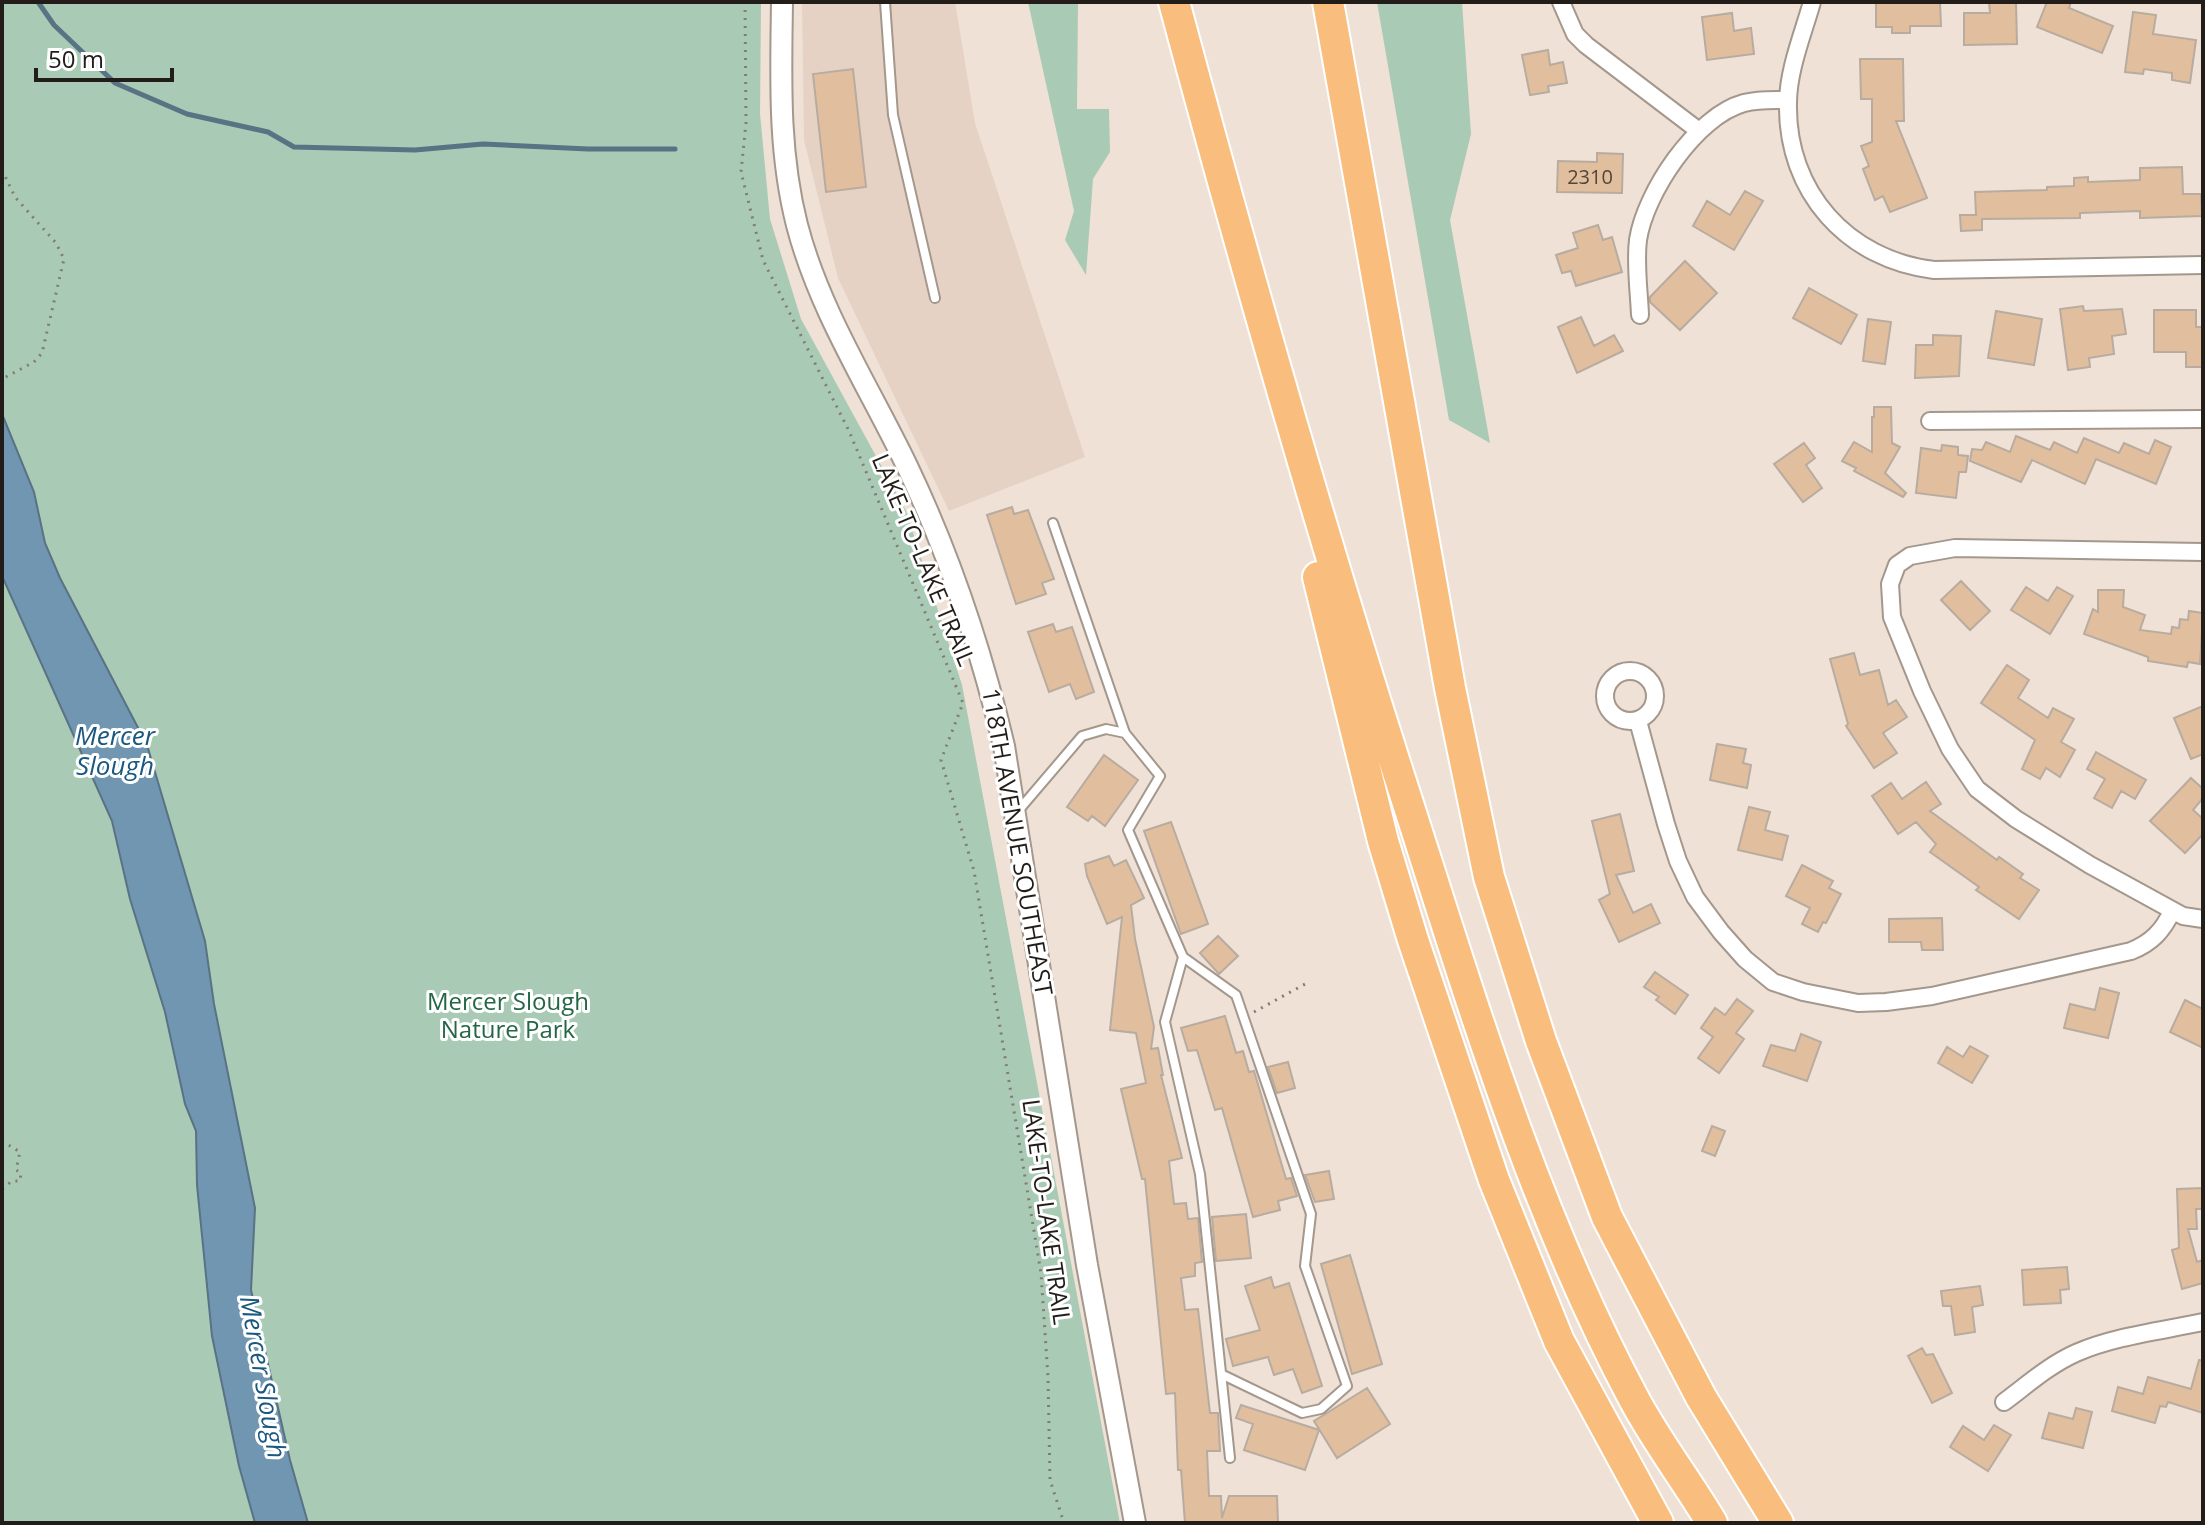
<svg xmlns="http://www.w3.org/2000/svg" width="2205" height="1525" font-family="'Open Sans',sans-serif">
  <rect width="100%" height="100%" fill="#efe1d5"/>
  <path fill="#e6d2c4" d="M802 2H955L975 123 1085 457 949 511 838 278 804 140Z"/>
  <path fill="#a9cab5" d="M2 2H761L760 114 770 219 801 319 906 511 962 685 1120 1523H2Z
    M1028 2H1078L1077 109H1109L1110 152 1093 179 1086 275 1065 240 1074 211Z
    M1377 2H1462L1471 134 1450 220 1490 443 1449 420Z"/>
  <path fill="#7196b2" stroke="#597284" stroke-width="2" d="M2 414 34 492 45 543 60 578 147 745 205 941 214 1004 255 1208 251 1290 290 1460 308 1523H255L239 1466 212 1336 197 1185 196 1131 185 1104 165 1012 130 899 112 821 2 576Z"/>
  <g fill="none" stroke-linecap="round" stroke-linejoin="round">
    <path stroke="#597284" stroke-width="5" d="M38 2 54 25 115 83 187 114 268 132 294 147 415 150 483 144 588 149H675"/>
  </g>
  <path fill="#e1bf9e" stroke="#b8ab9f" stroke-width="2" d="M1876 2H1940L1941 26H1910V33H1892V27H1876Z
    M1989 2H2016L2017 44 1964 45V13H1990Z
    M2047 2H2071L2069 8 2113 26 2102 53 2037 27Z
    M2133 12 2156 15 2153 34 2196 40 2190 83 2172 80V73L2144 69 2143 74 2125 72Z
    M1732 13 1734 31 1751 28 1754 54 1707 60 1702 17Z
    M1548 50 1550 65 1563 62 1567 83 1548 86 1549 92 1530 95 1522 55Z
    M1860 59H1903L1904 121H1896L1927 198 1890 212 1883 196 1875 200 1863 169 1869 166 1861 146 1872 142V99H1861Z
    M853 69 866 187 826 192 813 74Z
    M1597 153 1623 154 1622 193 1557 192 1558 161 1597 162Z
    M2182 167 2183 194H2201L2202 216 2140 218V211L2080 213V218L1982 219V230L1961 231 1960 215H1976L1975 192 2047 190V187L2074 186V178L2088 177V182L2140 180V168Z
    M1745 191 1763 201 1734 250 1693 226 1707 201 1730 215Z
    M1598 225 1603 240 1612 237 1622 272 1576 286 1571 271 1562 273 1556 255 1578 248 1573 233Z
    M1685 261 1717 293 1680 330 1650 302V297Z
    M1809 288 1857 315 1841 344 1793 318Z
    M2083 306 2084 311 2122 309 2126 334 2112 336 2114 354 2089 358 2090 367 2068 370 2060 309Z
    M2154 310H2196V327H2203V367H2186V352H2154Z
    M1996 311 2042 319 2034 365 1988 358Z
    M1581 317 1594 346 1614 335 1623 351 1577 373 1558 327Z
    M1868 319 1891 322 1885 364 1863 361Z
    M1933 335 1961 336 1959 376 1915 378 1916 345H1933Z
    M1874 407H1891L1892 443 1900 447 1885 473 1906 493 1903 497 1854 471 1856 468 1842 461 1854 442 1872 452V417H1874Z
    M2016 436 2050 450 2054 442 2077 453 2084 438 2119 453 2124 443 2149 454 2155 440 2171 447 2156 484 2096 459 2085 484 2032 460 2021 482 1970 461 1972 449 1982 450 1986 442 2010 452Z
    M1804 443 1815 458 1806 465 1822 488 1803 502 1774 464Z
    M1942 445 1958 447V455L1968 456 1966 472H1959L1956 498 1916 493 1921 448 1941 451Z
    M1012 507 1014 514 1028 510 1054 579 1042 583 1046 594 1016 604 987 515Z
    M1961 581 1990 611 1970 630 1941 600Z
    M2026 587 2048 601 2057 587 2073 596 2050 634 2011 610Z
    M2098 590H2124L2123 607 2145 615 2140 630 2171 634 2172 627 2179 628 2180 619 2188 620 2189 611 2203 613 2200 664 2188 662 2187 667 2148 661V657L2084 634 2093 609 2098 612Z
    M1053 624 1056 632 1072 627 1094 692 1076 699 1070 684 1049 692 1028 632Z
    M1854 653 1860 675 1879 670 1888 705 1896 700 1907 717 1883 733 1897 753 1874 768 1846 726 1848 724 1830 659Z
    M2007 665 2029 680 2018 698 2048 718 2053 708 2074 719 2061 742 2075 750 2060 777 2046 768 2040 779 2022 769 2035 740 1981 703Z
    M2203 706V754L2191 759 2174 718Z
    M1717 744 1746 749 1743 763 1751 765 1747 788 1710 780Z
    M2096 752 2146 780 2135 799 2121 791 2112 808 2094 798 2105 779 2087 769Z
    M1104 755 1138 780 1105 826 1092 816 1088 821 1067 807Z
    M2191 778 2203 789V798L2193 810 2203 819V834L2185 853 2150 821Z
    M1926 782 1941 804 1930 811 1997 860 1999 857 2023 874 2020 878 2039 890 2019 919 1976 890 1979 887 1930 852 1936 844 1916 822 1898 834 1872 796 1891 783 1902 799Z
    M1749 807 1770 812 1765 830 1788 836 1782 860 1738 850Z
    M1620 814 1634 871 1616 875 1633 913 1651 904 1660 923 1619 942 1599 900 1610 894 1592 821Z
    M1171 822 1208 924 1181 934 1144 831Z
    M1109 856 1114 866 1126 860 1144 898 1131 905 1135 939 1154 1027 1151 1049 1158 1048 1163 1075H1161L1182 1158 1169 1161 1174 1204 1186 1203 1188 1219 1198 1218 1202 1262 1195 1263V1276L1181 1278 1185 1310 1198 1309 1210 1413H1218L1220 1451H1207L1209 1496H1221L1222 1518 1229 1496H1277L1278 1523H1185L1181 1470H1178L1175 1393 1166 1394 1145 1179H1142L1121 1089 1146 1083 1136 1033 1110 1030 1122 917 1107 924 1087 876 1085 864Z
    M1802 865 1833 881 1829 888 1841 894 1826 923 1823 922 1818 932 1802 924 1810 908 1786 896Z
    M1942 918 1943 950H1922L1921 942H1889V919Z
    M1218 936 1238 956 1219 974 1200 953Z
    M1655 972 1688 995 1675 1014 1656 1000 1659 997 1644 987Z
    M2100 988 2119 993 2108 1038 2064 1028 2070 1004 2095 1010Z
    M1737 999 1753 1011 1736 1033 1744 1039 1719 1073 1698 1058 1713 1037 1701 1028 1715 1008 1725 1015Z
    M2185 1000 2203 1009V1048L2170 1032Z
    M1225 1016 1236 1053 1243 1051 1249 1072 1254 1071 1286 1179 1291 1178 1297 1196 1278 1201 1280 1210 1253 1217 1222 1108 1215 1110 1197 1050 1188 1051 1181 1028Z
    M1801 1034 1821 1042 1807 1081 1763 1066 1771 1045 1795 1051Z
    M1970 1046 1988 1056 1972 1083 1938 1063 1947 1047 1963 1057Z
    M1288 1062 1295 1088 1277 1093 1268 1067Z
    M1712 1126 1725 1131 1715 1156 1702 1151Z
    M1329 1171 1334 1199 1315 1202 1305 1175Z
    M2203 1188V1209H2196L2197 1229H2188L2197 1262 2203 1260V1283L2182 1289 2172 1250 2179 1248 2177 1189Z
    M1246 1214 1251 1258 1216 1261 1212 1217Z
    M1350 1255 1382 1364 1352 1374 1321 1264Z
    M2067 1267 2069 1289 2060 1290 2061 1303 2024 1305 2022 1270Z
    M1271 1277 1274 1288 1289 1283 1322 1386 1302 1393 1293 1369 1274 1375 1268 1357 1233 1366 1226 1339 1260 1330 1245 1286Z
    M1980 1286 1983 1305 1972 1307 1975 1332 1955 1335 1951 1306H1943L1941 1291Z
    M1922 1348 1926 1355 1933 1354 1952 1393 1932 1403 1908 1356Z
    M2199 1360 2203 1361V1413L2168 1402 2166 1407 2160 1406 2155 1423 2112 1411 2118 1387 2143 1394 2148 1377 2191 1389Z
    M1367 1388 1390 1424 1337 1458 1314 1421Z
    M1241 1405 1319 1430 1305 1470 1244 1450 1253 1424 1236 1418Z
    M2076 1408 2092 1412 2083 1448 2042 1438 2049 1413 2073 1419Z
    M1994 1425 2011 1435 1988 1471 1950 1447 1963 1426 1984 1440Z"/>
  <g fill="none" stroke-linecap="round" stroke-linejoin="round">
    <g stroke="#a4978c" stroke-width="12">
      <path id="service" d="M885 2 893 115 935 298
        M1053 523 1125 733 1160 776 1128 830 1183 957 1236 995 1311 1214 1305 1266 1347 1386 1321 1409 1302 1413 1223 1375
        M1018 811 1082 736 1106 729 1125 733
        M1183 957 1165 1022 1200 1174 1230 1458"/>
    </g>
    <g stroke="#a4978c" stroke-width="20">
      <path id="minor" d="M1561 2 1575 34 1586 45 1699 131
        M1812 2C1803 34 1788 70 1788 103 1786 192 1848 260 1934 270L2203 265
        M1640 315C1639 291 1635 264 1638 240 1645 193 1696 116 1744 103 1759 99 1773 100 1788 100
        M1930 421 2203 419
        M2203 552 1955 548 1910 556 1897 565 1890 584 1892 617 1922 691 1950 749 1977 789 2016 819 2090 865 2183 916 2203 919
        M1605 696a25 25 0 1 1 50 0a25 25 0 1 1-50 0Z
        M1638 721 1666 824 1678 861 1695 897 1721 932 1745 959 1773 982 1803 992 1858 1003 1886 1002 1932 996 2131 951C2151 943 2163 931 2172 911
        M2004 1402C2027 1385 2049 1365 2076 1353 2115 1336 2161 1331 2203 1322"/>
    </g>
    <g stroke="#a4978c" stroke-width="24">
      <path id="tertiary" d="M782 2C781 77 778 151 797 225 819 310 869 387 907 466 950 556 981 649 1004 746L1087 1265 1135 1523"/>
    </g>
    <g stroke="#fff" stroke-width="34">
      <path id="motorway" d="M1174 2C1245 266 1320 530 1404 791 1470 996 1532 1208 1634 1399 1657 1442 1687 1481 1712 1523
        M1328 2 1450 688 1489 877 1541 1041 1607 1217 1701 1397 1778 1523
        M1318 577 1383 841 1413 940 1494 1180 1559 1341 1658 1523"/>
    </g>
    <path stroke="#857b74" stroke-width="3" stroke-dasharray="2 6" stroke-linecap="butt" d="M745 2 746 123 741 172 763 260 849 431 963 703 941 760 974 871 1041 1273 1048 1377 1050 1480 1064 1523
      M2 170 15 197 56 243 64 259 42 353 34 362 2 379
      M1254 1012 1307 983
      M2 1141 20 1152 16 1170 21 1173 20 1181H12L2 1189"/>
    <use href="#service" stroke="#fff" stroke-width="8"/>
    <use href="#minor" stroke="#fff" stroke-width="16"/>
    <use href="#tertiary" stroke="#fff" stroke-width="20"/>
    <use href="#motorway" stroke="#f9be7d" stroke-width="30"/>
  </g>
  <g text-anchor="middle" stroke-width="6" stroke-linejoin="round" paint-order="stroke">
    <g font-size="20" fill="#52463a">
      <text x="1590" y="184">2310</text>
    </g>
    <g font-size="24" fill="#221d19" stroke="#fff">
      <text transform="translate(923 560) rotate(67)" y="8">LAKE-TO-LAKE TRAIL</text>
      <text transform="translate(1017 842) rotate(80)" y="8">118TH AVENUE SOUTHEAST</text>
      <text transform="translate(1046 1212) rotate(82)" y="8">LAKE-TO-LAKE TRAIL</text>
    </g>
    <g font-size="24" fill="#246744" stroke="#fff">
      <text x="508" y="1010">Mercer Slough<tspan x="508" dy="28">Nature Park</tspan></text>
    </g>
    <g font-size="26" font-style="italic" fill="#1a587f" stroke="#fff">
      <text x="115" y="745">Mercer<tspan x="115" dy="30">Slough</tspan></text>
      <text transform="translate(263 1377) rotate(80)" y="9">Mercer Slough</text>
    </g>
  </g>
  <rect width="2205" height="1525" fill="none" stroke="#221d19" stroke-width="8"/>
  <path d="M36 68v12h136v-12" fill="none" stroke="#221d19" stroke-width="4"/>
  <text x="48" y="68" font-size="24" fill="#221d19" stroke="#ffffff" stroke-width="6" paint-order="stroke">50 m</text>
</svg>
